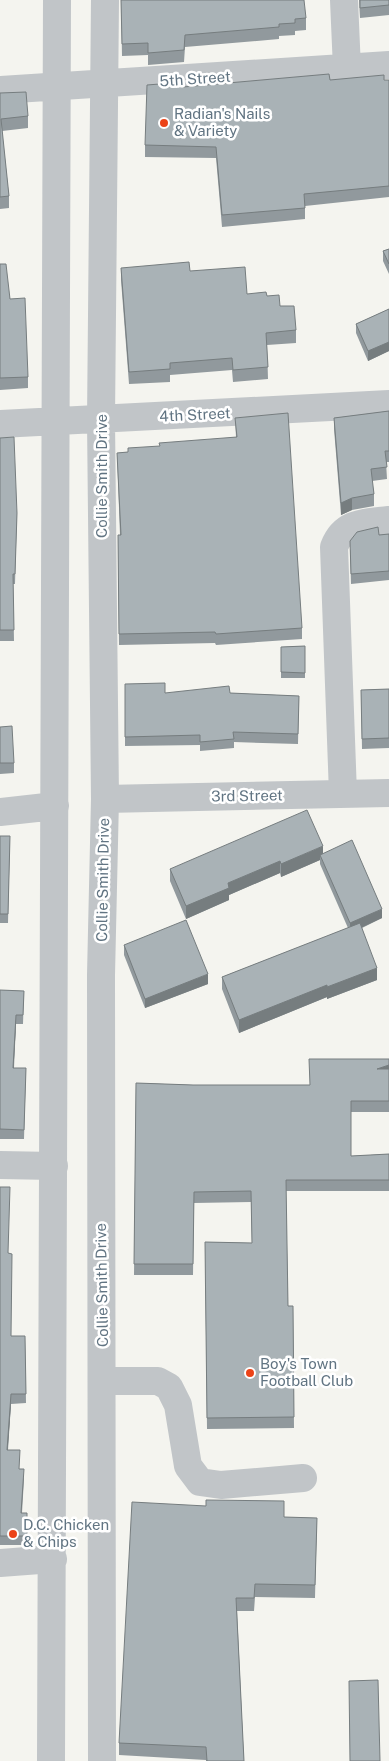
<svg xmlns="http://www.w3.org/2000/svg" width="389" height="1761" font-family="'Public Sans',sans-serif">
  <rect width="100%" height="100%" fill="#f4f4ef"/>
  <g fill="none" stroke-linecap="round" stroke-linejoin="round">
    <path stroke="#c1c5c8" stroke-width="28" d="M344 0 347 69
      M0 90 389 65
      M0 424 389 404
      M343 794 334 547C344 521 365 523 389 520
      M105 799 389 793
      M0 812 55 806
      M0 1165 54 1166
      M103 1381H158L169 1387 178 1405 188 1466 200 1482 221 1485 303 1478
      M0 1563 53 1559
      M51 1761 57 0
      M102 1761 101 975 105 799 101 420 105 0"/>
  </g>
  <path fill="#91999d" d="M121 0 306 18V30L295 31V35L279 36V39L185 47 184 62 148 65V55L122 56Z
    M359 0H389V15L360 18Z
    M330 80H389V197L305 206V219L222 227 216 158 145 157V145L183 87Z
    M0 93 28 116V128L2 131 9 196V208L0 209Z
    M389 249V274L383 261V251Z
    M0 264 10 299 28 377V388L0 390Z
    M121 268 190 271 247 294 267 296 280 306 296 330V343L267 345 268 379 233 382 232 370 170 375V382L129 384 121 280Z
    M389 309V351L368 361 356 333V324Z
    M389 411V462H386L387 479 372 481 374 494V506L352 510 341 515 334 429V418Z
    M235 418 302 628V639L216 645 215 643 119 645 118 535H120L117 453 128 452 159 447 236 437Z
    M0 438 17 513 15 584H13L14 641H0Z
    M389 534V580L351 584 350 550 379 535Z
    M305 646V678H281V647Z
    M125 684 165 693H230L299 696 298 744 234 742V748L200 751V745L125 746Z
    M389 689V748L362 749 361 690Z
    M0 727 14 763V773L0 774Z
    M0 836H10L8 923H0Z
    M323 853 382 918 362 928 377 980 327 999V997L239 1033 222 989V977L348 928 320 864V860L281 877 280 873 229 895V900L186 919 170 881V869Z
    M124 945 208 984 145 1008 124 955Z
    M0 990 24 991 23 1024H16L14 1068H26L24 1139H0Z
    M389 1059V1112H351V1156L389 1154V1191H286L288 1306H293L294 1428 207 1429 205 1242 252 1243 251 1202 194 1203 193 1275H134L136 1083 193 1085H310Z
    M0 1187 8 1253 11 1336H25L26 1403 11 1404 8 1450 19 1469 24 1479 22 1513H27V1545H0Z
    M284 1517 317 1518 315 1598 255 1597 254 1611H237L244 1761H206V1760L119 1755V1743Z"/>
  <path fill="#767d7f" d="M389 342V351L368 361V351Z
    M352 498V510L341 515V503Z
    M323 846V859L320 855V860L281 877V864Z
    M280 861V873L229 895V900L186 919V906L228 883Z
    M382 909V918L350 933V923Z
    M377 968V980L327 999V987Z
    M208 974V984L145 1008V999Z
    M327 985V997L239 1033V1020Z
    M16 1015V1024L13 1077V1068Z
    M389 1065V1076L377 1069Z
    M11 1394V1404L7 1459V1450Z"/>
  <path fill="#a9b2b6" stroke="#767d7f" d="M121 0H304L306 18 295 19V23L279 24V27L185 35 184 50 148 53V43L122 44Z
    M360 0H389V5L360 8Z
    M329 74 330 80 384 75V80H389V186L304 194 305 208 222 215 216 147 145 145 147 85 184 82 183 87Z
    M26 92 28 116 1 119 9 196 0 197V93Z
    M389 249V264L383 251Z
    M189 262 190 271 245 267 247 294 266 292 267 296 279 295 280 306H294L296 330 266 333 268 367 233 370 232 358 170 363V369L129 372 121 268Z
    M0 264H6L10 299 25 298 28 377 0 378Z
    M389 309V342L368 351 356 324Z
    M389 411V451H385L387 467 371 469 374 494 352 498 341 503 334 418Z
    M288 413 302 628 216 634 215 632 119 634 118 535H121L117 453 128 452V448L160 446 159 443 237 437 235 418Z
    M14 437 17 513 15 574H13L14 630H0V438Z
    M378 527 379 535 389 534V571L351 574 350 541 357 532Z
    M305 646V673L281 672V647Z
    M165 683V693L229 686 230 693 299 696 298 734 233 732 234 739 200 742V735L125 737V684Z
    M389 689V738L362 739 361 690Z
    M12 726 14 763H0V727Z
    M307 810 323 846 281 864 280 861 228 883 229 888 186 906 170 869Z
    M0 836H10L8 914H0Z
    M352 840 382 909 350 923 320 855Z
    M186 920 208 974 145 999 124 945Z
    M360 923 377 968 327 987V985L239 1020 222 977Z
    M0 990 24 991 23 1015H16L13 1068H26L24 1130 0 1129Z
    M309 1059H389V1065L377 1069H389V1101H351V1156L389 1154V1180H286L288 1306H293L294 1417 207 1418 205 1242 252 1243 251 1191 194 1192 193 1264H134L136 1083 193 1085H310Z
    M0 1187H10L8 1253 12 1254 11 1336H25L26 1394H11L7 1450H20L19 1469H24L21 1513H27V1536H0Z
    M206 1500 284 1501V1517L317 1518 315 1585 255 1584 254 1598H236L244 1761H207L206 1747 119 1743 132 1502 206 1506Z
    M378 1680 380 1761H350L349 1681Z"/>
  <g fill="#ec4318" stroke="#fff" stroke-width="2">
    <circle cx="164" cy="123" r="5"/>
    <circle cx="250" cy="1373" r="5"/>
    <circle cx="13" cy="1534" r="5"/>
  </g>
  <g text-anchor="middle" stroke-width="5" stroke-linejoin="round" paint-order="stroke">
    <g font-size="15" fill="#617482" stroke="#fff">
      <text transform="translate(195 79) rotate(-4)" y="5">5th Street</text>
      <text transform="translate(195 415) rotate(-3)" y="5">4th Street</text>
      <text transform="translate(102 476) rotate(-90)" y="5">Collie Smith Drive</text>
      <text transform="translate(247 796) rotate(-1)" y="5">3rd Street</text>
      <text transform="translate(103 880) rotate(-89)" y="5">Collie Smith Drive</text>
      <text transform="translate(102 1285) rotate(-91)" y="5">Collie Smith Drive</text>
    </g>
    <g font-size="15" fill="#617482" stroke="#fff" text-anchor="start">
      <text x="174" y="119">Radian's Nails<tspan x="174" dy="17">&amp; Variety</tspan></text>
      <text x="260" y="1369">Boy's Town<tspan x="260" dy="17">Football Club</tspan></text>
      <text x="23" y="1530">D.C. Chicken<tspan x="23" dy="17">&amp; Chips</tspan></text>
    </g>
  </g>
</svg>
